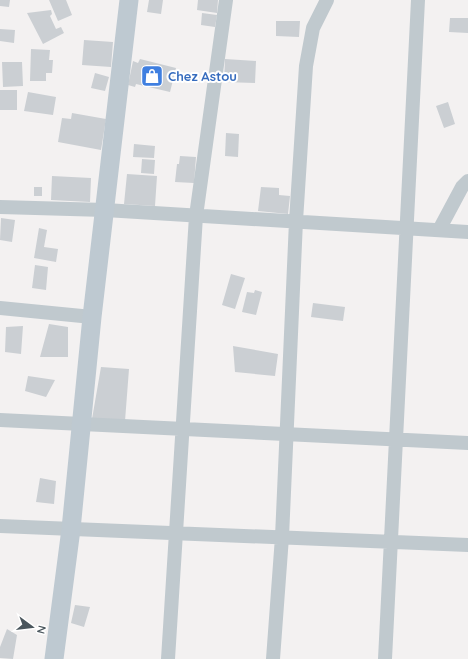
<svg xmlns="http://www.w3.org/2000/svg" width="468" height="659" font-family="Quicksand,sans-serif">
  <rect width="100%" height="100%" fill="#f3f1f1"/>
  <path fill="#cbcfd3" d="M0 0H10L9 7 0 6Z
    M49 0H66L72 15 58 21Z
    M149 0H163L161 14 147 12Z
    M198 0H218L217 13 197 10Z
    M51 10 52 14 50 16 56 29 61 27 64 33 43 44 27 13Z
    M202 13 217 15 215 27 201 25Z
    M450 18H468V33L449 32Z
    M276 21H300L299 37 276 36Z
    M0 29 15 30 14 43 0 41Z
    M84 40 113 42 111 67 82 65Z
    M31 49 50 50 49 60H53L52 73H46V81H30Z
    M140 59 176 68 170 92 136 84 135 87 128 85 133 61 138 63Z
    M225 59 256 61 255 83 224 82Z
    M2 62H22L23 86 3 87Z
    M95 73 109 77 105 91 91 88Z
    M0 90H17V110H0Z
    M28 92 56 97 53 115 24 111Z
    M448 102 455 124 444 128 436 106Z
    M72 113 106 119 101 150 58 142 62 118 71 119Z
    M226 133 239 134 238 157 225 156Z
    M134 144 155 146 154 158 133 157Z
    M180 156 196 157 194 183 175 182 177 164H179Z
    M142 159 155 160 154 174 141 173Z
    M127 174 157 176 155 206 124 204Z
    M52 176 91 178 90 202 51 200Z
    M34 187H42V196H34Z
    M261 187 279 188V195L290 196 288 214 258 211Z
    M1 218 15 220 12 242 0 240Z
    M39 228 47 230 44 247 58 249 56 262 34 258Z
    M35 265 48 267 46 290 32 288Z
    M231 274 245 278 235 309 222 305Z
    M255 290 262 292 256 315 242 312 247 292 254 293Z
    M313 303 345 307 343 321 311 317Z
    M49 324 68 327V357H40Z
    M23 326 21 354 5 352 6 327Z
    M233 346 278 354 275 376 235 372Z
    M101 367 129 369 125 421 92 419Z
    M28 376 55 380 46 397 25 391Z
    M40 478 56 481 54 504 36 502Z
    M75 605 90 607 84 627 71 623Z
    M7 629 17 635 13 659 0 658V647Z"/>
  <g fill="none" stroke-linecap="round" stroke-linejoin="round">
    <path stroke="#c0c9ce" stroke-width="14" d="M0 207 105 210 468 232
      M439 230 462 187 468 181
      M0 308 92 317
      M0 420 468 443
      M0 526 468 545
      M168 659 196 216 226 0
      M273 659 282 537 296 221 306 66 313 28 327 0
      M385 659 418 0"/>
    <path stroke="#bec9d1" stroke-width="19" d="M54 659 71 529 92 317 129 0"/>
  </g>
  <defs>
    <g id="shop-square" transform="scale(1.15)"><rect x="-9" y="-9" width="18" height="18" rx="4" fill="#3f7fe0" stroke="#fff"/><path d="M-5-2.5h2.3a2.7 3.5 0 0 1 5.4 0H5L5.5 6h-11ZM-1.5-2.5h3a1.5 2.3 0 0 0-3 0Z" fill="#fff"/></g>
  </defs>
  <g fill-rule="evenodd">
    <use href="#shop-square" x="152" y="76"/>
  </g>
  <g text-anchor="middle" stroke-width="4" stroke-linejoin="round" paint-order="stroke">
    <g font-size="13" font-weight="bold" fill="#366cbe" stroke="#fff" text-anchor="start">
      <text x="168" y="81">Chez Astou</text>
    </g>
  </g>
  <g transform="translate(32 627) rotate(105)" stroke="#ffffff" stroke-width="3" paint-order="stroke">
  <path d="M0-3L7 15L0 10L-7 15Z" fill="#4a565d"/>
  <text y="-6" font-size="11" font-weight="bold" text-anchor="middle" fill="#4a565d">N</text>
  </g>
</svg>
